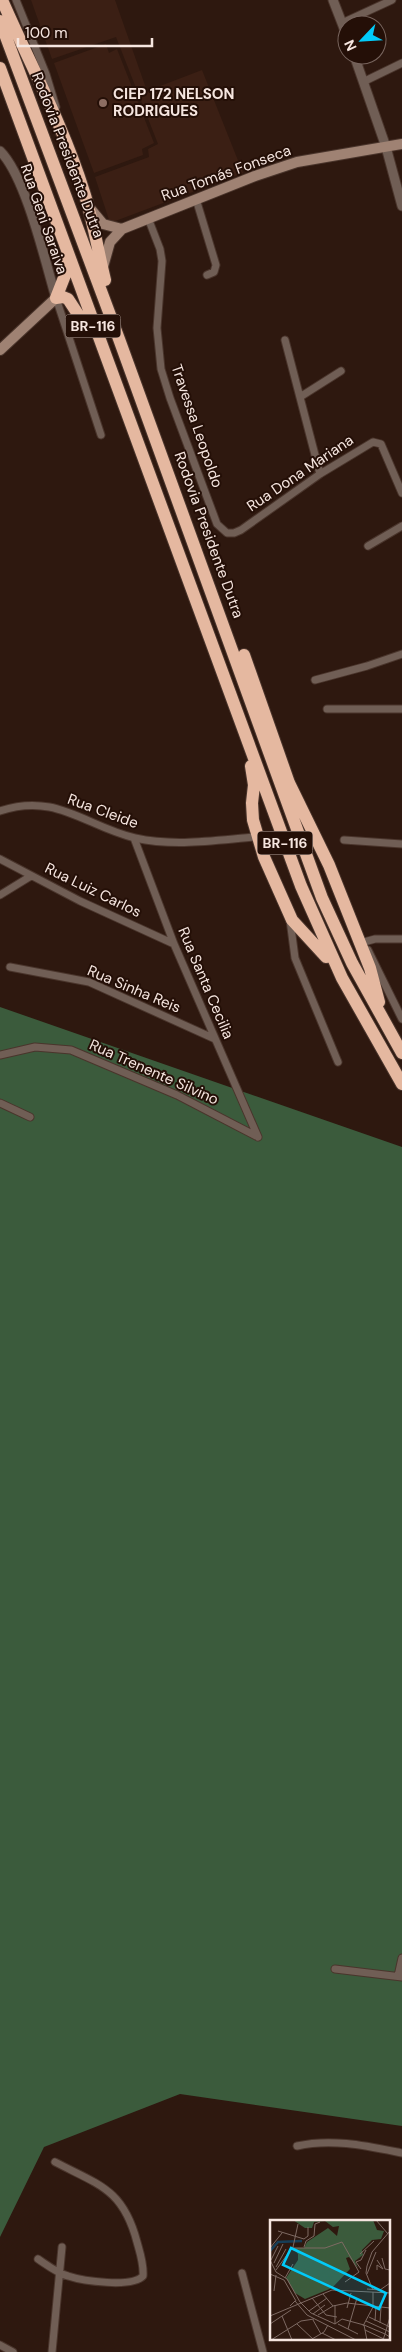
<svg xmlns="http://www.w3.org/2000/svg" width="402" height="2352" font-family="'DM Sans',sans-serif">
  <rect width="100%" height="100%" fill="#2e180f"/>
  <path fill="#3b1f14" d="M31 0H115L147 91 202 70 243 173 110 223 95 177 149 157 148 149 158 144 116 37 52 59Z
    M106 44 109 53 117 49 154 143 142 149 143 155 94 173 54 63Z"/>
  <path fill="#3b5b3c" d="M0 1007 402 1147V2126L180 2094 44 2147 0 2237Z"/>
  <g fill="none" stroke-linecap="round" stroke-linejoin="round">
    <g stroke="#4a352c" stroke-width="9">
      <path id="minor" d="M16 0 46 74 56 107
        M342 23 392 0
        M365 81 402 63
        M196 199 216 265 214 272 207 275
        M148 218 160 249 162 261 157 328 161 369 170 398 217 524 227 533H234L241 530 320 474 373 442 381 444 402 493
        M56 298 101 435
        M285 340 320 474
        M300 397 341 371
        M368 546 402 526
        M315 680 367 666 402 654
        M327 709H402
        M0 811C56 792 85 826 135 838 176 847 217 840 257 837
        M134 838 174 944 258 1137
        M344 840 402 844
        M0 859 80 901 174 944
        M0 895 31 876
        M290 920 295 958 338 1062
        M364 942 375 939H402
        M368 950 402 1019
        M10 967 89 982 215 1039
        M0 1055 35 1047 71 1050 177 1095 258 1137
        M0 1103 30 1117
        M335 1969 402 1977
        M398 1976 402 1958
        M297 2146C332 2138 367 2146 402 2153
        M38 2259C47 2265 57 2273 68 2276 83 2281 132 2288 143 2276 144 2264 140 2253 137 2242 123 2189 99 2185 55 2162
        M242 2273 263 2352
        M0 2345 13 2352
        M52 2352 62 2247"/>
    </g>
    <g stroke="#4a352c" stroke-width="11">
      <path id="tertiary" d="M333 0 347 36
        M354 55 386 147 402 206
        M0 151C26 177 45 261 56 298"/>
    </g>
    <g stroke="#4a352c" stroke-width="12">
      <path id="secondary" d="M89 207 103 224 122 229
        M103 267 110 242 122 229 255 176 297 162 402 144
        M0 350 56 298"/>
    </g>
    <g stroke="#4a352c" stroke-width="14">
      <path id="motorway" d="M2 0C30 64 63 125 84 192 93 220 98 251 105 280
        M0 21 119 339 322 898 352 963 402 1053
        M0 68 301 886 342 978 402 1084
        M68 256 67 270 56 298 63 297 68 299 89 331
        M244 655 289 783 329 865 370 968 379 1002
        M251 766 254 785 252 803 253 820 264 857 292 920 326 957"/>
    </g>
    <use href="#minor" stroke="#705e55" stroke-width="7"/>
    <use href="#tertiary" stroke="#705e55" stroke-width="9"/>
    <use href="#secondary" stroke="#9f8273" stroke-width="10"/>
    <use href="#motorway" stroke="#e5b8a0" stroke-width="12"/>
  </g>
  <circle fill="#8d6e63" stroke="#240f07" stroke-width="2" cx="103" cy="103" r="5"/>
  <g text-anchor="middle" stroke-width="4" stroke-linejoin="round" paint-order="stroke">
    <g fill="#240f07" stroke="#b7a69f" stroke-width="1">
      <rect x="65.5" y="314.5" width="55" height="23" rx="4"/>
      <rect x="257.5" y="831.5" width="55" height="23" rx="4"/>
    </g>
    <g font-size="14" font-weight="bold" fill="#f6e6e0">
      <text x="93" y="331">BR-116</text>
      <text x="285" y="848">BR-116</text>
    </g>
    <g font-size="15" font-weight="bold" fill="#f6e6e0" stroke="#240f07" text-anchor="start">
      <text x="113" y="99">CIEP 172 NELSON<tspan x="113" dy="17">RODRIGUES</tspan></text>
    </g>
    <g font-size="15" fill="#f6e6e0" stroke="#240f07">
      <text transform="translate(68 155) rotate(69)" y="5">Rodovia Presidente Dutra</text>
      <text transform="translate(226 173) rotate(-20)" y="5">Rua Tomás Fonseca</text>
      <text transform="translate(44 219) rotate(71)" y="5">Rua Geni Saraiva</text>
      <text transform="translate(197 426) rotate(71)" y="5">Travessa Leopoldo</text>
      <text transform="translate(300 473) rotate(-34)" y="5">Rua Dona Mariana</text>
      <text transform="translate(209 535) rotate(70)" y="5">Rodovia Presidente Dutra</text>
      <text transform="translate(103 811) rotate(20)" y="5">Rua Cleide</text>
      <text transform="translate(93 890) rotate(26)" y="5">Rua Luiz Carlos</text>
      <text transform="translate(206 983) rotate(67)" y="5">Rua Santa Cecilia</text>
      <text transform="translate(134 989) rotate(23)" y="5">Rua Sinha Reis</text>
      <text transform="translate(154 1072) rotate(24)" y="5">Rua Trenente Silvino</text>
    </g>
  </g>
  <g transform="translate(270 2220)">
    <rect width="120" height="120" fill="#2e180f"/>
    <path d="M23 0H103L107 10 114 11 111 19 102 20 92 30 93 35 85 41 88 48 79 37 76 38 80 49 62 68 35 79 25 73 16 58 28 40V34L23 28H34L37 22 58 8 67 16 69 6 63 7 55 1 44 2 42 8H35Z" fill="#3b5b3c"/>
    <path fill="none" stroke="#173e57" stroke-width="2.5" d="M0 31 8 22 32 21"/>
    <path fill="none" stroke="#7e6a63" stroke-width="1" d="M106 0 118 14M8 11 34 19 38 16V7M23 27 28 4M34 27 36 21 44 16 45 4 50 2M0 28 12 13M90 34 104 21M112 38 115 49 120 50M0 40 6 52 17 59 30 82 41 93 65 104 72 99 94 105 115 114 113 120M1 40 8 26M4 43 13 24M6 47 16 29M91 49 86 42 91 40 96 30M6 50 22 28H55L72 22 89 52M107 50V45L113 49 107 40M0 54 14 60 26 81M97 54 106 32M15 58 23 44M75 62 89 52M97 69 110 70 120 63M103 70 96 53 97 46 102 32 120 11M4 71 6 55M53 74 63 86M42 78 56 95 67 97M20 86 25 81 37 95 86 120M77 88 81 73M39 91 57 78M43 94 55 85M48 95 63 86 77 83 120 88M0 96 62 70 120 73M12 96 22 120M99 97 120 107M120 97 115 114 120 117M43 100 51 114M96 101 120 112M105 101 106 86M110 103 111 87M0 104 21 90M27 104 44 120M65 104V85M68 104 88 114M94 105 97 120M93 106 103 87V72M78 109 87 78M95 110 116 120M52 113 66 120M42 119 54 112 58 105M1 120 31 101 44 99"/>
    <path fill="#02cbf9" fill-opacity="0.15" stroke="#02cbf9" stroke-width="2.5" d="M21 28 116 73 109 89 13 45Z"/>
    <rect width="120" height="120" fill="none" stroke="#f6e6e0" stroke-width="2.5"/>
  </g>
  <g transform="translate(362 40) rotate(245)"><circle r="24" fill="#240f07" stroke="#78655e"/>
  <path d="M0-4L9 19L0 12L-9 19Z" fill="#02cbf9"/>
  <text y="-8" font-size="14" font-weight="bold" text-anchor="middle" fill="#f6e6e0">N</text>
  </g>
  <path d="M18 38v8h134v-8" fill="none" stroke="#f6e6e0" stroke-width="2.5"/>
  <text x="25" y="38" font-size="15" fill="#f6e6e0" stroke="#240f07" stroke-width="4" paint-order="stroke">100 m</text>
</svg>
